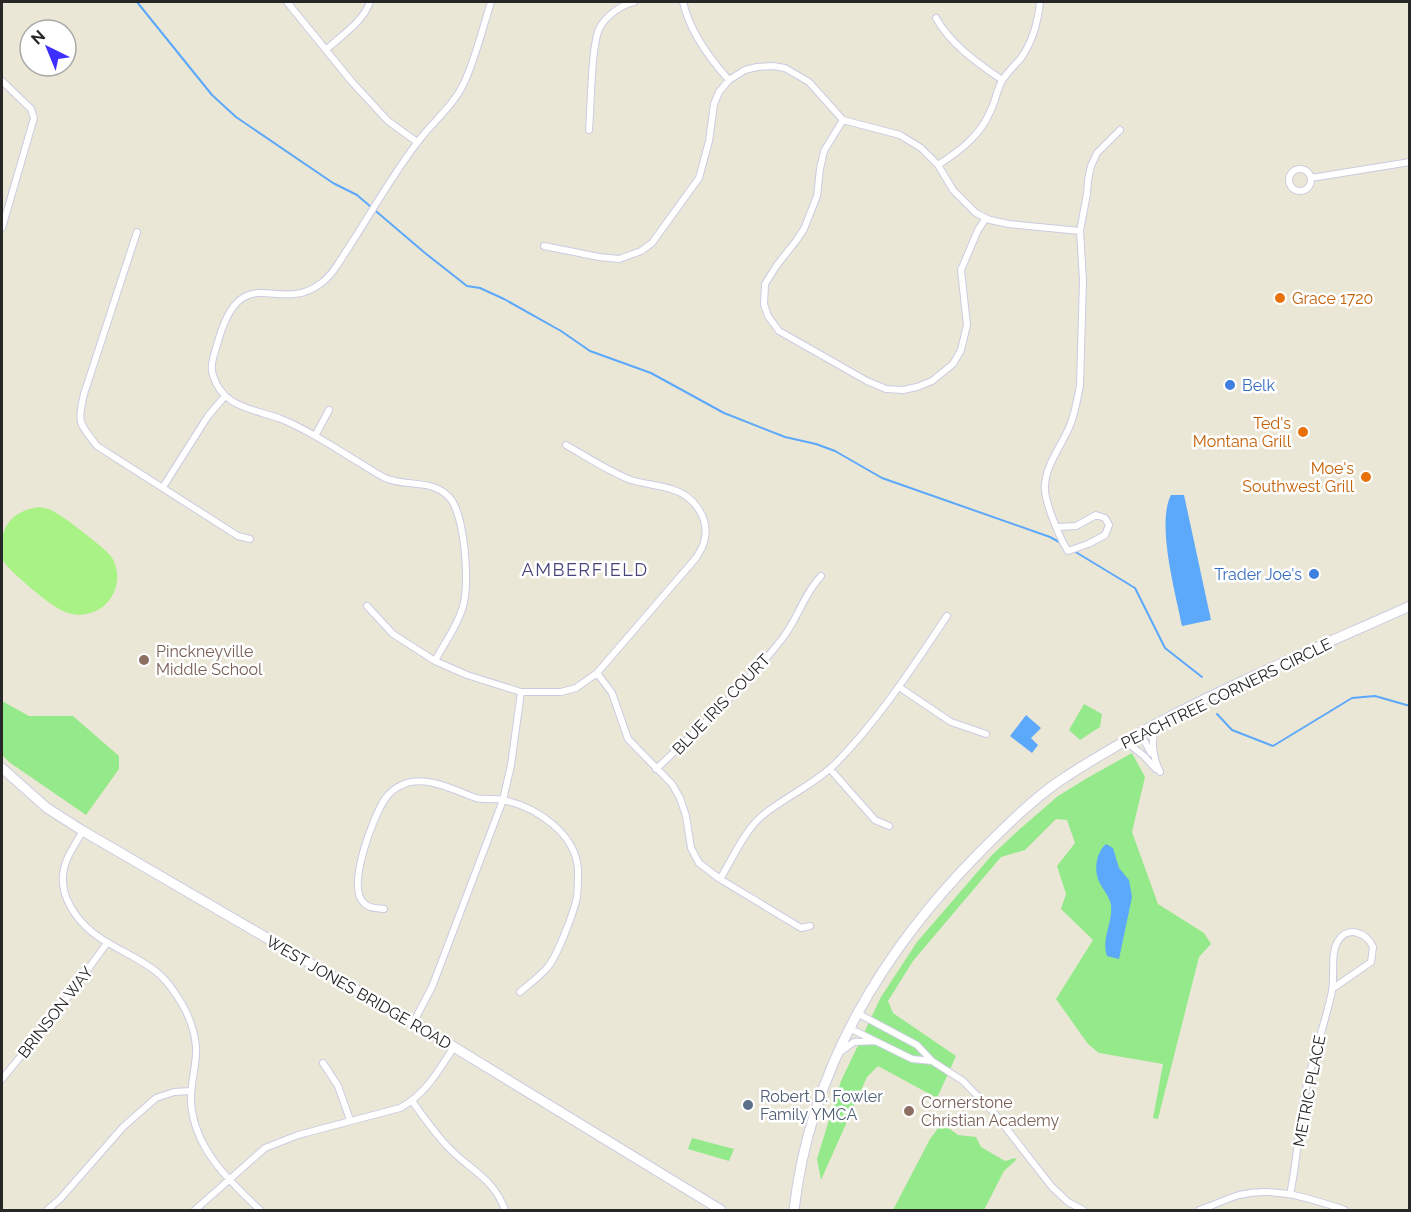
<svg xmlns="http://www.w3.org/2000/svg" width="1411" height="1212" font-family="Raleway,sans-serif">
  <rect width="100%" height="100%" fill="#ebe7d6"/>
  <path fill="#94e98b" d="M2 701 29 716H73L119 756V769L86 815 9 762 2 755Z
    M1084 704 1102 714 1100 727 1080 740 1069 730Z
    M1132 753 1145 777 1132 832 1158 904 1204 933 1211 944 1199 957 1158 1119 1153 1118 1163 1064 1099 1053 1088 1044 1056 999 1093 940 1061 909 1066 894 1057 866 1075 843 1067 820 1056 819 1025 850 1001 857 913 961 888 1001 893 1013 956 1056 937 1098 878 1066 867 1077 821 1180 817 1159 841 1081 881 997 917 942 992 855 1021 828 1058 796 1089 777Z
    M942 1123 958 1135 976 1137 981 1147 1005 1161 1015 1158 1016 1160 1004 1171 984 1210H893L930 1139Z
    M692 1138 734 1149 729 1161 688 1149Z"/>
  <path fill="#a9f286" d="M39 507C45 508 51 509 56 513 66 518 103 547 110 555 126 576 114 607 90 613 81 616 71 615 63 611 51 606 10 572 4 562 1 556 2 550 2 544 2 521 18 510 39 507Z"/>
  <path fill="#5ca8fa" d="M1171 495H1184L1211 620 1182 626C1176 594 1156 524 1171 495Z
    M1026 715 1041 728 1031 738 1038 745 1032 753 1010 736Z
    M1106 844 1113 848 1119 868 1129 880 1132 897 1119 959 1107 956C1101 938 1113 923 1111 905 1110 896 1101 888 1098 879 1094 867 1097 852 1106 844Z"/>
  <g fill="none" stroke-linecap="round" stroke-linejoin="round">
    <path stroke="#5ca8fa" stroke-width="2" d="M137 2 212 95 236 117 333 183 357 195 425 253 467 286 480 288 504 299 561 331 590 351 651 373 724 413 785 437 816 444 835 451 882 478 1050 537 1061 543
      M1074 551 1135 588 1165 648 1202 677
      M1217 714 1232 730 1273 746 1352 698 1375 696 1410 706"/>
    <g stroke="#cccbe2" stroke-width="8">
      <path id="street" d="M287 2 352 82 388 121 417 142
        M683 2C690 32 709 58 729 80
        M936 18C951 45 978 63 1002 80
        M327 49C343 34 362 23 370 2
        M2 81 31 109 34 118 2 228
        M843 120 824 151 820 169 817 196 804 229 796 241 777 265 765 284 764 304 768 316 779 331 867 381 886 389 903 390 917 387 932 381 953 364 961 350 967 325 961 270 978 230 986 218
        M589 130C591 108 591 43 600 27 607 15 621 5 634 2
        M938 165C961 150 980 136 991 110 996 100 997 88 1003 79 1008 72 1015 65 1021 58 1033 41 1038 22 1040 2
        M1289 180a11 11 0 1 1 22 0a11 11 0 1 1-22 0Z
        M1311 178 1410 162
        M137 232 84 394C77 423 79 423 97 446L238 536 250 539
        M544 246 599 257 619 259 641 251 652 243 699 178 709 141 714 104 719 92 729 80 745 70 757 67 773 66 785 68 809 82 843 120 900 135 921 148 938 165 953 190 976 213 990 220 1009 224 1080 231
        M315 436 329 410
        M163 487 208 416 225 396
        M1058 527 1076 526 1096 515 1105 518 1109 525 1105 535 1088 544 1068 551C1060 539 1043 499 1045 485 1046 467 1058 450 1066 434 1074 419 1077 401 1080 385L1083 280 1080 231 1087 194 1088 180 1091 166 1097 153 1120 130
        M367 606 393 634 435 661 467 675 521 692H561L576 688 597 673 696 558C699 553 703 547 704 542 711 518 693 495 671 489 658 485 644 484 631 480 608 471 587 457 566 445
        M435 661C444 643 458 626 463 606 470 585 465 511 448 496 431 479 405 487 385 478 377 474 368 468 360 463 335 448 309 430 281 419 255 409 222 408 213 375 209 364 216 350 219 338 243 259 278 315 320 284 332 276 341 259 349 247 371 213 393 174 417 143 432 122 453 107 464 83 475 60 483 27 491 2
        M597 673 612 693 628 739 672 784 680 798 686 816 691 848 699 863 720 879 801 928 810 926
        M899 687 951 722 986 734
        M1156 724C1151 742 1152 755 1160 772
        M1140 733 1151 753
        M1125 741 1144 756 1156 769
        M656 769C700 728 745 686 782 639 798 619 803 595 821 576
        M830 769 875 820 889 826
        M83 831C78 839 73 847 69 855 50 892 79 927 110 944 127 954 146 962 160 975 169 983 176 994 182 1004 189 1016 195 1033 196 1047 197 1065 190 1084 191 1102 194 1148 228 1180 260 1210
        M720 879C733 858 744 831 763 815 785 797 813 785 834 765 878 721 912 668 947 616
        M384 909C376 908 369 909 363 902 347 885 373 817 385 799 389 793 395 788 402 785 424 774 454 790 476 798 485 800 494 798 503 800 536 807 576 833 578 870 578 879 578 888 577 897 574 912 557 957 547 968 539 977 528 985 520 992
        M857 1013 917 1045 932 1061 963 1081 995 1114 1052 1187 1068 1202 1083 1210
        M413 1023 432 987 503 800 511 765 521 692
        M849 1028 912 1059 932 1061
        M840 1052 854 1042 875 1041
        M323 1063 338 1086 350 1120
        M2 1079 57 1012 107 943
        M412 1101C423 1116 434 1132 447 1146 469 1170 493 1177 505 1210
        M1290 1194C1298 1159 1298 1123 1306 1089 1313 1056 1325 1024 1332 991 1335 976 1330 954 1338 941 1348 925 1367 933 1373 947L1371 962 1332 989
        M47 1210 60 1199 123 1127 156 1098 174 1092 191 1091
        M195 1210 265 1148 298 1135 400 1108C426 1094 438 1071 454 1047
        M1199 1210C1212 1206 1226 1199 1239 1195 1276 1186 1311 1199 1345 1210"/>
    </g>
    <g stroke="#cccbe2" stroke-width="11">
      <path id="secondary" d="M2 768 47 808 83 831 454 1047 721 1210
        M794 1210C810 1069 884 948 983 849 1006 826 1031 801 1058 782 1166 710 1292 659 1410 606"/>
    </g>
    <use href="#street" stroke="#fff" stroke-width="6"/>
    <use href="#secondary" stroke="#fff" stroke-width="9"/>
  </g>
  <g fill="#e8710a" stroke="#fff" stroke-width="2">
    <circle cx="1280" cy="298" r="6"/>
    <circle cx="1303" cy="432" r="6"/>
    <circle cx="1366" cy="477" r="6"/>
  </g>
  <g fill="#3f7fe0" stroke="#fff" stroke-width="2">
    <circle cx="1230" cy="385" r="6"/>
    <circle cx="1314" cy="574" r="6"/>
  </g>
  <g fill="#8d6e63" stroke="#fff" stroke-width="2">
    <circle cx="144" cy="660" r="6"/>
    <circle cx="909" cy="1111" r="6"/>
  </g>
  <circle fill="#5c6f8a" stroke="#fff" stroke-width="2" cx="748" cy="1105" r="6"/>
  <g text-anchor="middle" stroke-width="5" stroke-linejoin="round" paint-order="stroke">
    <g font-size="16" fill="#c56008" stroke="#fff" text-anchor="end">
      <text x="1292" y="304" text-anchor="start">Grace 1720</text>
      <text x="1291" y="429">Ted's<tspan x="1291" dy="18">Montana Grill</tspan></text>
      <text x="1354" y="474">Moe's<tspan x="1354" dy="18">Southwest Grill</tspan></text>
    </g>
    <g font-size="16" fill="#366cbe" stroke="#fff" text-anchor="start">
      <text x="1242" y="391">Belk</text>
      <text x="1302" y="580" text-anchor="end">Trader Joe's</text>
    </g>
    <g font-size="16" fill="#785e54" stroke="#fff" text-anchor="start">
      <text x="156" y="657">Pinckneyville<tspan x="156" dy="18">Middle School</tspan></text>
      <text x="921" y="1108">Cornerstone<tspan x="921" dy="18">Christian Academy</tspan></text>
    </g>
    <g font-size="16" fill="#272727" stroke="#fff">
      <text transform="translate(1226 693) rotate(-26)" y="6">PEACHTREE CORNERS CIRCLE</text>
      <text transform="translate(721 704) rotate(-46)" y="6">BLUE IRIS COURT</text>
      <text transform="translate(359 992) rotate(30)" y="6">WEST JONES BRIDGE ROAD</text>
      <text transform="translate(55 1012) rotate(-52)" y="6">BRINSON WAY</text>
      <text transform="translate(1309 1091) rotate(-79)" y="6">METRIC PLACE</text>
    </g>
    <g font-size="16" fill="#4e5e75" stroke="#fff" text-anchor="start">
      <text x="760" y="1102">Robert D. Fowler<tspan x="760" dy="18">Family YMCA</tspan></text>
    </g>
    <g font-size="18" letter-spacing="1.5" fill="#47437b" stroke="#fff">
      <text x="585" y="576">AMBERFIELD</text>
    </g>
  </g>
  <rect width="1411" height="1212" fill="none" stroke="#272727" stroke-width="6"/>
  <g transform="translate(48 48) rotate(317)"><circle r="28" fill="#ffffff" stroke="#a9a9a9" stroke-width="1.5"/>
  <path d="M0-4.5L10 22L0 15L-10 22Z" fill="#3d2fff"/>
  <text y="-9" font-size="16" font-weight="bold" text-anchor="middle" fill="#272727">N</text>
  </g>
</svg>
